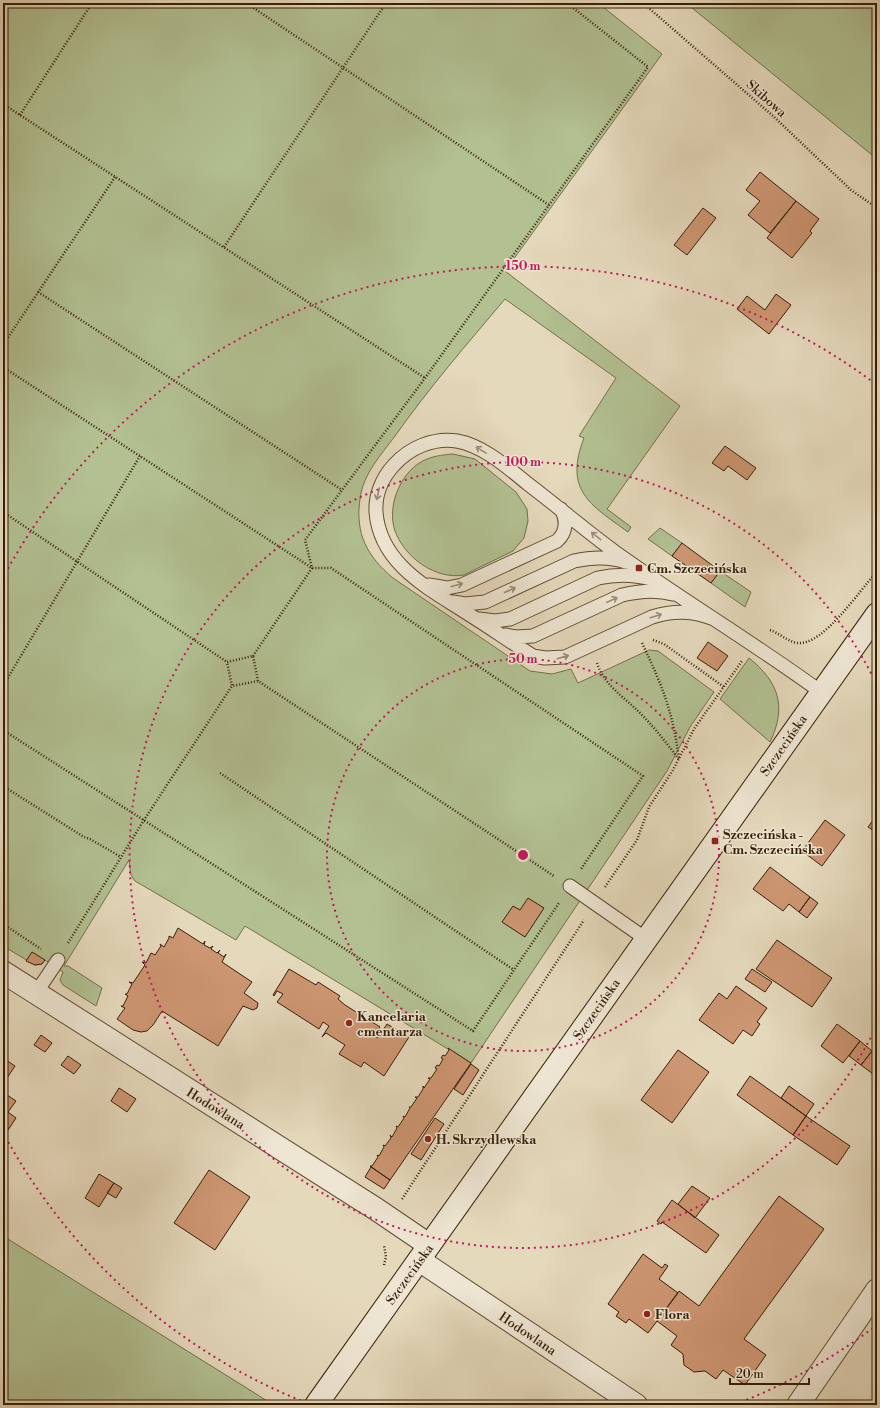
<svg xmlns="http://www.w3.org/2000/svg" width="880" height="1408" font-family="'Libre Bodoni',serif">
  <rect width="100%" height="100%" fill="#e5d9bc"/>
  <filter id="stains"><feTurbulence type="fractalNoise" baseFrequency=".005" numOctaves="4"/><feColorMatrix values="0 0 0 0 .2 0 0 0 0 .09 0 0 0 0 .02 0 0 0 .5 -.17"/></filter>
  <radialGradient id="worn" r=".72"><stop offset=".6" stop-color="#630" stop-opacity="0"/><stop offset="1" stop-color="#630" stop-opacity=".3"/></radialGradient>
  <path fill="#b2c092" stroke="#746f4c" d="M3 3H598L662 54 505 271 680 406 607 509 631 527 628 532C589 504 564 490 584 438L579 436 616 378 505 299C467 344 429 388 395 436 381 455 363 474 360 499 355 534 367 556 393 578L530 671 552 674 571 669 578 683 649 650 658 651 714 692 690 727 667 771 471 1063 245 926 236 940 135 881 131 875 129 860 64 966H68L102 988 96 1006 63 985 60 980 63 972 45 960 42 964 35 965 3 946Z
    M686 3H877V159Z
    M453 454 475 459 516 492 527 509 528 521 524 538 513 551 464 575C436 580 405 558 395 531 387 507 399 475 421 462 431 456 442 455 453 454Z
    M660 528 682 543 672 556 648 539Z
    M720 571 751 592 745 607 711 583Z
    M749 658C779 682 787 707 770 742L720 699Z
    M3 1236 253 1392 272 1404 3 1405Z"/>
  <path fill="#cd9672" stroke="#371e07" d="M760 172 796 201 770 233 748 215 760 201 746 190Z
    M796 201 819 219 810 231 812 233 792 258 767 238Z
    M703 208 716 218 687 255 674 245Z
    M776 294 791 305 769 334 737 309 747 296 765 310Z
    M725 446 756 468 747 480 728 466 724 471 712 463Z
    M682 543 720 571 711 583 672 556Z
    M708 642 728 656 717 671 697 658Z
    M877 815V833L868 827Z
    M825 820 845 835 822 866 802 851Z
    M770 867 810 897 799 912 789 904 783 911 753 889Z
    M810 897 818 903 807 918 799 912Z
    M528 898 544 908 525 937 502 922 513 906 520 910Z
    M178 928 203 944 205 941 204 945 210 948 213 946 211 949 217 953 220 950 218 953 224 957 226 954 222 962 252 982 244 993 258 1003 257 1008 253 1010 243 1006 218 1046 162 1011 153 1025 147 1031 141 1032 133 1030 117 1019 125 1008 121 1006H123L128 996 125 994H127L132 984 129 982 133 983 145 965 142 962 146 963 151 953 155 955 161 946 160 944 164 947 169 938V936L173 938Z
    M777 940 832 978 812 1007 756 969Z
    M32 952 45 960 42 964 35 965 26 961Z
    M289 969 316 985 318 982 340 996 338 999 345 1005 380 1027 374 1036 378 1038 380 1035 387 1024 409 1037 384 1076 364 1062 361 1067 339 1054 345 1045 326 1033 322 1037 329 1026 323 1022 319 1029 277 1002 283 994 277 991 274 996 273 995Z
    M752 969 772 982 765 992 745 979Z
    M736 986 767 1008 757 1022 760 1024 752 1036 743 1030 733 1044 699 1020 719 993 727 999Z
    M877 1000V1011L872 1007Z
    M837 1024 860 1041 843 1063 821 1046Z
    M41 1035 52 1043 45 1052 34 1045Z
    M860 1041 872 1051 861 1065 849 1056Z
    M448 1048 471 1063 390 1180 370 1166H372L378 1157 377 1155 379 1156 384 1147 383 1145 385 1146 391 1138 390 1135 392 1137 397 1128 396 1126 398 1127 404 1118 403 1116 405 1117 410 1108 409 1107H411L417 1098 415 1097H418L423 1089V1086L424 1088 430 1079 428 1078H431L437 1069 435 1068 437 1065 439 1066 443 1059 441 1058 443 1055 445 1056 449 1050Z
    M678 1050 709 1072 672 1123 641 1100Z
    M872 1051 877 1055V1077L861 1065Z
    M68 1056 81 1065 74 1074 61 1065Z
    M3 1058 15 1066 3 1084Z
    M471 1064 479 1070 463 1095 454 1089Z
    M750 1076 806 1116 793 1135 737 1095Z
    M789 1086 814 1104 806 1116 781 1098Z
    M119 1088 136 1099 127 1112 111 1101Z
    M4 1093 16 1101 8 1112 16 1118 6 1133 3 1131Z
    M806 1116 850 1146 837 1165 793 1135Z
    M435 1118 444 1124 421 1160 411 1154Z
    M371 1167 390 1180 384 1189 365 1177Z
    M209 1170 250 1197 215 1250 174 1223Z
    M99 1174 114 1183 99 1207 85 1198Z
    M114 1183 122 1188 116 1198 107 1193Z
    M692 1186 710 1198 695 1218 678 1204Z
    M779 1196 824 1229 744 1339 766 1355 745 1385 723 1370 716 1379 705 1371 694 1372 684 1365 683 1354 671 1345 677 1336 657 1321 679 1291 699 1306Z
    M672 1200 719 1235 706 1253 662 1222 661 1224 657 1221Z
    M643 1254 662 1268 665 1264 668 1266 659 1279 678 1293 648 1333 629 1319 626 1323 616 1316 619 1312 608 1304Z"/>
  <g fill="none" stroke-linecap="round" stroke-linejoin="round">
    <g stroke="#624d34" stroke-width="15">
      <path id="service" d="M429 585 447 588 462 585 557 541C567 532 567 520 561 509
        M453 602 465 604 485 602 574 561C592 557 609 556 626 562
        M479 619 495 621 510 619 598 578C616 574 633 574 651 579
        M714 619C693 611 675 610 652 617L565 657 545 658 533 656C512 643 491 628 470 615 430 589 380 565 376 512 375 495 382 478 394 465 409 448 434 437 457 441 484 446 507 467 528 484 557 506 585 530 615 552 682 600 754 643 821 692
        M505 635 516 637 533 636 622 595C639 591 656 589 673 594
        M570 886 646 939
        M36 993 58 960"/>
    </g>
    <g stroke="#624d34" stroke-width="24">
      <path id="minor" d="M3 972 376 1209 429 1245
        M419 1260 636 1405
        M798 1405 877 1290"/>
    </g>
    <g stroke="#371e07" stroke-width="24">
      <path id="secondary" d="M316 1405 877 614"/>
    </g>
    <path stroke="#371e07" stroke-width="2.5" stroke-dasharray="1 2" stroke-linecap="butt" d="M246 3 549 205
      M643 3 773 116 851 190 877 208
      M3 104 425 378
      M20 115 92 3
      M224 247 386 3
      M38 292 342 490
      M3 345 115 177
      M3 367 312 568H331L643 776 581 869
      M3 512 227 662
      M770 630C779 633 787 641 797 643 824 646 859 590 877 572
      M653 640 664 644 724 687
      M642 643C662 685 673 712 679 759
      M253 656 312 568 305 540 425 378 648 67 567 3
      M597 663C604 685 624 697 639 712 654 727 667 743 679 760
      M258 681 253 656 227 662 232 686 258 681 554 876
      M3 686 140 456
      M3 730 473 1031 559 903
      M220 773 514 970
      M3 786 84 837 90 839 121 857
      M605 887 637 840 649 807 673 770 694 729 742 661
      M3 924 41 949
      M68 943 144 820 232 686
      M402 1199 584 920
      M384 1265 386 1257 384 1245"/>
    <use href="#service" stroke="#eee6d3" stroke-width="13"/>
    <use href="#minor" stroke="#eee6d3" stroke-width="22"/>
    <use href="#secondary" stroke="#eee6d3" stroke-width="22"/>
  </g>
  <defs><path id="oneway-shaft" d="M-6 0H5M1.5-3L5.5 0L1.5 3" fill="none" stroke-width="1.6" stroke-linecap="round" stroke-linejoin="round"/></defs>
  <g stroke="#9c8c77">
    <use href="#oneway-shaft" transform="translate(481 450) rotate(-148)"/>
    <use href="#oneway-shaft" transform="translate(378 494) rotate(103)"/>
    <use href="#oneway-shaft" transform="translate(596 536) rotate(-142)"/>
    <use href="#oneway-shaft" transform="translate(457 585) rotate(-15)"/>
    <use href="#oneway-shaft" transform="translate(510 590) rotate(-24)"/>
    <use href="#oneway-shaft" transform="translate(612 600) rotate(-25)"/>
    <use href="#oneway-shaft" transform="translate(656 616) rotate(-18)"/>
    <use href="#oneway-shaft" transform="translate(563 657) rotate(-16)"/>
  </g>
  <g fill="none" stroke="#c2185b" stroke-width="2" stroke-dasharray="2 4">
    <circle cx="523" cy="855" r="196"/>
    <path d="M876 1027A393 393 0 1 1 876 683"/>
    <path d="M873 1328A589 589 0 0 1 734 1405M312 1405A589 589 0 0 1 5 1136M5 574A589 589 0 0 1 873 382"/>
  </g>
  <g fill="#8f2418" stroke="#eee6d3" stroke-width="1.5">
    <rect x="635" y="564" width="8" height="8" rx="2"/>
    <rect x="711" y="837" width="8" height="8" rx="2"/>
    <circle cx="349" cy="1023" r="4"/>
    <circle cx="428" cy="1139" r="4"/>
    <circle cx="647" cy="1314" r="4"/>
  </g>
  <g text-anchor="middle" stroke-width="3" stroke-linejoin="round" paint-order="stroke">
    <g font-size="13" fill="#371e07" stroke="#eee6d3">
      <text transform="translate(767 98) rotate(42)" y="5">Skibowa</text>
      <text transform="translate(783 745) rotate(-55)" y="5">Szczecińska</text>
      <text transform="translate(596 1009) rotate(-55)" y="5">Szczecińska</text>
      <text transform="translate(216 1108) rotate(32)" y="5">Hodowlana</text>
      <text transform="translate(409 1274) rotate(-54)" y="5">Szczecińska</text>
      <text transform="translate(528 1333) rotate(34)" y="5">Hodowlana</text>
    </g>
    <g font-size="13" font-weight="bold" fill="#371e07" stroke="#eee6d3" text-anchor="start">
      <text x="647" y="573">Cm. Szczecińska</text>
      <text x="723" y="839">Szczecińska -<tspan x="723" dy="15">Cm. Szczecińska</tspan></text>
      <text x="357" y="1021">Kancelaria<tspan x="357" dy="15">cmentarza</tspan></text>
      <text x="436" y="1144">H. Skrzydlewska</text>
      <text x="655" y="1319">Flora</text>
    </g>
  </g>
  <circle cx="523" cy="855" r="6" fill="#c2185b" stroke="#eee6d3" stroke-width="2"/>
  <g font-size="12" text-anchor="middle" font-weight="bold" fill="#c2185b" stroke="#eee6d3" stroke-width="3" stroke-linejoin="round" paint-order="stroke">
    <text x="523" y="270">150 m</text>
    <text x="523" y="466">100 m</text>
    <text x="523" y="663">50 m</text>
  </g>
  <rect width="880" height="1408" fill="none" stroke="#e5d9bc" stroke-width="16"/>
  <rect x="4" y="4" width="872" height="1400" fill="none" stroke="#371e07" stroke-width="2"/>
  <rect x="8" y="8" width="864" height="1392" fill="none" stroke="#371e07"/>
  <path d="M730 1378v6h79v-6" fill="none" stroke="#371e07" stroke-width="2"/>
  <text x="736" y="1378" font-size="12" fill="#371e07" stroke="#eee6d3" stroke-width="3" paint-order="stroke">20 m</text>
  <rect width="100%" height="100%" filter="url(#stains)"/>
  <rect width="100%" height="100%" fill="url(#worn)"/>
</svg>
